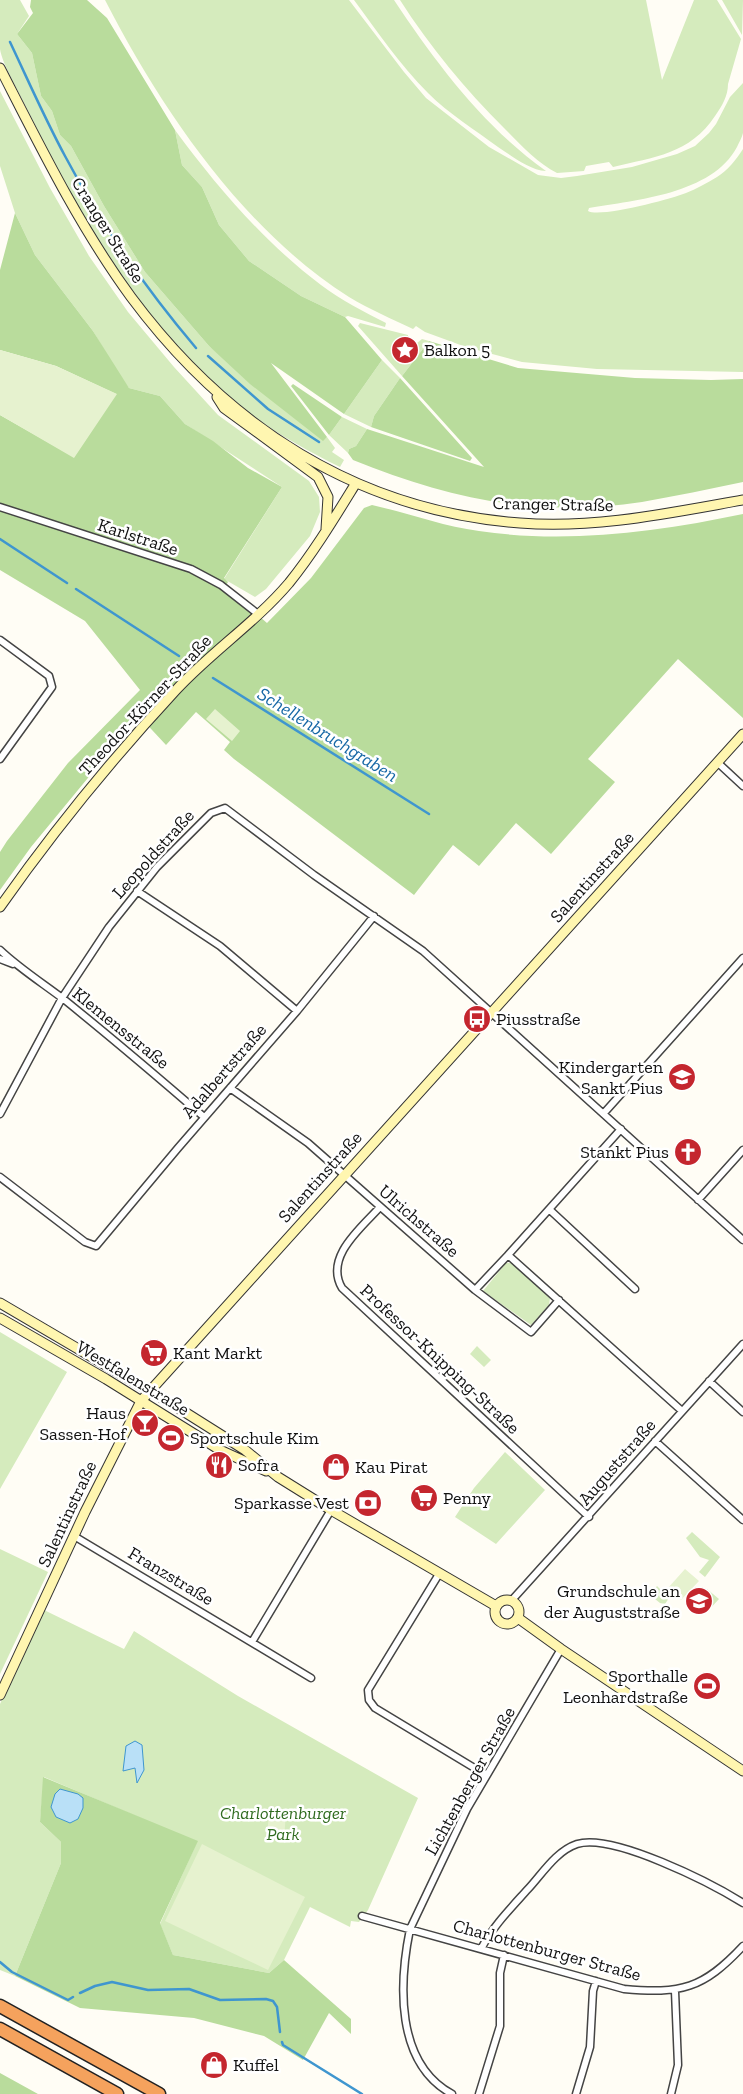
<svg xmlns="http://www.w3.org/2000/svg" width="743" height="2094" font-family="'Zilla Slab',serif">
  <rect width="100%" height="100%" fill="#fffdf5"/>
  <path fill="#d5ebbd" d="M0 0H20L29 16 17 34 32 53 41 96 52 111 60 135 71 146 104 206 145 272 209 346 323 440 327 437 335 448 332 452 344 460 340 467C298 446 258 423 223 392 137 315 78 213 28 111 21 96 2 64 0 49 0 33 0 16 0 0Z
    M105 0H349L404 72 426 98 489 147 538 175 561 178 577 176 632 167 677 154 695 146 709 133 716 124 730 97 743 83C743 99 743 117 743 133 742 138 739 142 737 147 712 194 636 200 589 208L588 211C600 218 671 199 686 193 696 189 707 183 717 177 728 170 736 160 743 149V372L597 369 522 362 466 347 425 332 416 326 413 329C392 319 369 309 349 297 243 230 161 109 105 0Z
    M354 0H394C436 63 483 126 546 171 529 170 512 156 498 147 475 130 449 114 428 93 400 65 377 31 354 0Z
    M400 0H646L662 80 694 0H717L741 39 728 84C728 96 722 106 715 116 690 154 654 157 613 167L609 162 586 166 584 171 557 173C537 163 520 144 504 128 465 89 430 47 400 0Z
    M722 0H743L742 35Z
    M0 91 50 188 89 256 128 312 174 367 218 415 309 481 319 497 320 512 310 536 266 589 255 597 224 579 282 487 185 424 160 396 129 388 121 378 93 331 35 255 15 213 0 166Z
    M175 130C217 187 264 242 321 285 341 300 364 312 386 323L385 327 348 316 345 317 301 296 249 261 219 225 202 187 182 165Z
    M360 323 408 335V338L417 343 422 339 429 341 402 376 358 326Z
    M382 360 400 378 374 416 371 427 344 414Z
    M342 417 367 429 356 446 349 449 348 453 329 435Z
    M506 1263H512L550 1298 549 1305 531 1325 483 1291Z
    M0 1332 67 1372 0 1489Z
    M477 1346 491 1360 484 1367 470 1354Z
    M505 1452 545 1490 496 1544 455 1517 474 1488Z
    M692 1532 720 1557 705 1577 699 1572 709 1560 700 1557 686 1538Z
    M0 1549 48 1572 0 1674Z
    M657 1586 669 1598 665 1604 660 1603 650 1595Z
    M707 1589 719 1599 707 1612 695 1602Z
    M44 1610 124 1649 134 1631 238 1696 418 1798 368 1910 359 1922 351 1921 350 1927 310 1907 284 1960 269 1973 173 1955 160 1924 197 1842 44 1777 40 1822 61 1842V1863L15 1976 0 1970V1704Z"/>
  <path fill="#b9dc9c" d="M31 0H87L107 18 175 130 182 165 202 187 219 225 249 261 301 296 345 317 382 360 344 414 271 363 327 437 323 441 250 384 209 346 145 272 104 206 71 146 60 135 52 111 41 96 32 53 17 34 33 13 30 7Z
    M15 213 35 255 93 331 129 388 160 396 185 424 213 441 248 468 282 487 224 578 228 582 225 587 267 623 311 578 364 508 372 505C408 513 442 526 479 531 566 544 657 532 743 514V718L678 659 588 759 615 782 551 854 516 823 479 866 453 845 414 895 234 759 224 750 230 742 196 712 166 745 139 716 31 847 0 890V852L7 841 68 763 140 690 85 621 0 570V415L74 457 116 394 56 366 0 350V270Z
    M429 341 518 368 635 378 711 380 743 379V482C709 489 676 496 642 502 538 518 449 499 353 460L348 453 349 449 356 446 367 429 484 467 402 376Z
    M400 378 472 458 470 461 371 427 374 416Z
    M293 384 342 417 329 435 291 386Z
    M43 1777 198 1841 160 1923 173 1955 269 1973 284 1960 351 2019V2034L329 2013 303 2060 264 2036 194 2018 80 2008 15 1976 61 1863V1842L40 1822Z
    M0 2073 38 2094H0Z"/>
  <path fill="#e6f2cf" d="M0 350 56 366 117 394 74 458 0 415Z
    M215 709 240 731 232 741 206 719Z
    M685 1569 699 1581 681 1600 668 1588Z
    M269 1810 286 1812 284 1840 267 1839Z
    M202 1844 305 1897 268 1970 165 1921Z"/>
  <path fill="#b9e0f7" stroke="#3f96cf" d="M135 1741 142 1745 144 1770 137 1783 135 1768 123 1771 126 1746Z
    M60 1789 78 1794 83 1798V1808L78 1819 70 1823 56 1817 51 1807 55 1794Z"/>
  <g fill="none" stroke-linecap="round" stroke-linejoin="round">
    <path stroke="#3f96cf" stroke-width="2.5" d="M10 42C28 80 45 119 65 156 101 224 146 289 196 348
      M208 356 268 409 319 442
      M0 539 67 583
      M76 589 179 656
      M213 678 429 814
      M0 1962 12 1972 68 2000 73 1997
      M80 1993 95 1986 112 1982 148 1990 189 1989 220 2000 266 1999 273 2001 277 2007 280 2032
      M282 2042 283 2045 362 2094"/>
    <g stroke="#444" stroke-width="9">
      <path id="street" d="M0 507 191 569 221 585 258 614
        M0 640 49 676 52 687 0 759
        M717 762 743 786
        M137 891 220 946 297 1011
        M0 950C20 969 44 984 66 1001 113 1039 159 1078 204 1117
        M0 959 13 964
        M230 1088 308 1143 475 1290 531 1332 559 1300
        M604 1113 743 958
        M0 1114 62 998 109 927 157 867 211 813 225 808 314 875 423 951 743 1240
        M0 1177 85 1242 96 1246 178 1148 297 1011 374 916
        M698 1200 743 1150
        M380 1207C361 1228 324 1257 342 1288L589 1517
        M550 1210 635 1289
        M508 1255 621 1129
        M475 1290 508 1255 682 1411
        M709 1381 743 1412
        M655 1441 743 1520
        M74 1536 311 1678
        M439 1574 368 1690 369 1700 375 1708 486 1775
        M512 1600 743 1344
        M252 1642 331 1510
        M362 1916 624 1989C681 1994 703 1989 743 1946
        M481 1949C493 1926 510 1909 528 1889 542 1874 556 1851 577 1844 613 1833 711 1883 743 1903
        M452 2094C395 2063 399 1983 410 1929L467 1809 561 1649
        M479 2094 500 2026V1973L504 1955
        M576 2094 590 2047 593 1991 596 1981
        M671 2094 678 2065 675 1991"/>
    </g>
    <g stroke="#333" stroke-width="11">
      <path id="secondary" d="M0 68C40 146 79 226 131 297 227 426 357 511 520 523 595 529 669 513 743 500
        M217 397 224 408 318 477 328 497 326 529
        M0 907C54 830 113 758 176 690 211 652 255 623 289 583 314 552 335 517 356 483
        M0 1303 172 1404 245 1450 278 1477 331 1510 496 1606
        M0 1318 106 1379 220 1450 266 1471
        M495 1612a12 12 0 1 1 24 0a12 12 0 1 1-24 0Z
        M518 1618 561 1649 743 1771
        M0 1695 85 1512 141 1401 743 734"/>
    </g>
    <g stroke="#222" stroke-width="15">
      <path id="highway" d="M0 2006 159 2094
        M0 2029 117 2094"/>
    </g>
    <use href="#street" stroke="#fff" stroke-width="6"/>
    <use href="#secondary" stroke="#fff6b0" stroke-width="9"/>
    <use href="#highway" stroke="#f5a25d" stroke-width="12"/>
  </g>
  <defs>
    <g id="sight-disc" transform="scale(1.4375)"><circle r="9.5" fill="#c4262e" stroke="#fff"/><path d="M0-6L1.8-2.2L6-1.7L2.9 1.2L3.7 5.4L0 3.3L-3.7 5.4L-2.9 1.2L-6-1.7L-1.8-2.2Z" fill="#fff"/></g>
    <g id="bus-disc" transform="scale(1.4375)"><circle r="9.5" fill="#c4262e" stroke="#fff"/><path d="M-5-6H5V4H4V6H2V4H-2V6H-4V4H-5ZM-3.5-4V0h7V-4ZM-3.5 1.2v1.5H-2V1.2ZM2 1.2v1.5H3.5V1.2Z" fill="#fff"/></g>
    <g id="school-disc" transform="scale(1.4375)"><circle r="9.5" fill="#c4262e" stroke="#fff"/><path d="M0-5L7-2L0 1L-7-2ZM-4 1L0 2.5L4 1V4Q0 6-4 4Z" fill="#fff"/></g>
    <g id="church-disc" transform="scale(1.4375)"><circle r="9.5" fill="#c4262e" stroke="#fff"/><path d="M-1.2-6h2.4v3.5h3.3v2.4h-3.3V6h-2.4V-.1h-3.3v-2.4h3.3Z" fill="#fff"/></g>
    <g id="supermarket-disc" transform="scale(1.4375)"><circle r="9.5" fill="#c4262e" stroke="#fff"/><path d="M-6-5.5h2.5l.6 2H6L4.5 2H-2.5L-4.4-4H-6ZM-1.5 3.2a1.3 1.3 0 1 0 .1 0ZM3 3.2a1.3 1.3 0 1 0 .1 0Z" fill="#fff"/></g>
    <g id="bar-disc" transform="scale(1.4375)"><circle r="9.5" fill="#c4262e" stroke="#fff"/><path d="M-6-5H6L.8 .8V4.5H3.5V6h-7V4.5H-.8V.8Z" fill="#fff"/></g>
    <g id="stadium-disc" transform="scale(1.4375)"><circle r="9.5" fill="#c4262e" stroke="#fff"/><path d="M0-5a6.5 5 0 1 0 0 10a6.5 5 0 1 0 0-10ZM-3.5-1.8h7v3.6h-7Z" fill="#fff"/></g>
    <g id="restaurant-disc" transform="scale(1.4375)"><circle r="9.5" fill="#c4262e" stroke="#fff"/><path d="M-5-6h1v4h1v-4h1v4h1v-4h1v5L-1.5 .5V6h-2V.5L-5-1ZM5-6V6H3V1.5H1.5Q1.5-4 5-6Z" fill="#fff"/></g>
    <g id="shop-disc" transform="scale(1.4375)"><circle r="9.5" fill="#c4262e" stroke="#fff"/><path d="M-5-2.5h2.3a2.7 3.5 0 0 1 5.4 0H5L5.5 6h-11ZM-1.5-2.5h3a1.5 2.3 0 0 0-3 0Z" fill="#fff"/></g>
    <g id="bank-disc" transform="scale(1.4375)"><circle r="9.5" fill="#c4262e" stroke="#fff"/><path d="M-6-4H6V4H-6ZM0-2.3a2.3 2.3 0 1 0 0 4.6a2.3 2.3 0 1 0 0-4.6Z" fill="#fff"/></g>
  </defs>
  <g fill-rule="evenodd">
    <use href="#sight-disc" x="405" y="350"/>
    <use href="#bus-disc" x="477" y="1019"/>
    <use href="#school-disc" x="682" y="1077"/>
    <use href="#church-disc" x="688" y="1152"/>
    <use href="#supermarket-disc" x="154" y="1353"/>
    <use href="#bar-disc" x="145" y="1423"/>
    <use href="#stadium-disc" x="171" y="1438"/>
    <use href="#restaurant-disc" x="219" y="1465"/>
    <use href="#shop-disc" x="336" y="1467"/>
    <use href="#supermarket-disc" x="424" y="1498"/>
    <use href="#bank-disc" x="368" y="1503"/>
    <use href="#school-disc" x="699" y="1601"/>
    <use href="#stadium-disc" x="707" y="1686"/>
    <use href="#shop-disc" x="214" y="2065"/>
  </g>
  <g text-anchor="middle" stroke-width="5" stroke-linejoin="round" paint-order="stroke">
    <g font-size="18" fill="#111" stroke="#fff">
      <text transform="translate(108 230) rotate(58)" y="6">Cranger Straße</text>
      <text transform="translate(553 504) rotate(1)" y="6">Cranger Straße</text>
      <text transform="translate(138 537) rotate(18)" y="6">Karlstraße</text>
      <text transform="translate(145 705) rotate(-47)" y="6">Theodor-Körner-Straße</text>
      <text transform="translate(153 854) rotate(-48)" y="6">Leopoldstraße</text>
      <text transform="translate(592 877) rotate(-48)" y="6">Salentinstraße</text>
      <text transform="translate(121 1028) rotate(39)" y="6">Klemensstraße</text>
      <text transform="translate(224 1071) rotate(-49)" y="6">Adalbertstraße</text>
      <text transform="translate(320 1177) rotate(-48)" y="6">Salentinstraße</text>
      <text transform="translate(419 1221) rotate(41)" y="6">Ulrichstraße</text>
      <text transform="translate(440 1359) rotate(43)" y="6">Professor-Knipping-Straße</text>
      <text transform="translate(133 1378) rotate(31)" y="6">Westfalenstraße</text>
      <text transform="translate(617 1462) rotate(-49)" y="6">Auguststraße</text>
      <text transform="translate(67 1514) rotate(-65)" y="6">Salentinstraße</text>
      <text transform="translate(171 1576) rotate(31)" y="6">Franzstraße</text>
      <text transform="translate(470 1781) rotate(-61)" y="6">Lichtenberger Straße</text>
      <text transform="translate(547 1950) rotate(15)" y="6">Charlottenburger Straße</text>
    </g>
    <g font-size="18" fill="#111" stroke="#fff" text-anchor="start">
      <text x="424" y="356">Balkon 5</text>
      <text x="496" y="1025">Piusstraße</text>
      <text x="663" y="1073" text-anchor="end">Kindergarten<tspan x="663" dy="21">Sankt Pius</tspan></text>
      <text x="669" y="1158" text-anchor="end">Stankt Pius</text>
      <text x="173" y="1359">Kant Markt</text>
      <text x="126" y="1419" text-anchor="end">Haus<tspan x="126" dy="21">Sassen-Hof</tspan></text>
      <text x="190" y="1444">Sportschule Kim</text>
      <text x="238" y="1471">Sofra</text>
      <text x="355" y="1473">Kau Pirat</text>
      <text x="443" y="1504">Penny</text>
      <text x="349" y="1509" text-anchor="end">Sparkasse Vest</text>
      <text x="680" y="1597" text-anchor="end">Grundschule an<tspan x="680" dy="21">der Auguststraße</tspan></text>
      <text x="688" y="1682" text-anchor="end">Sporthalle<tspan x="688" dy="21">Leonhardstraße</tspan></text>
      <text x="233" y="2071">Kuffel</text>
    </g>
    <g font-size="18" font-style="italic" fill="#2f6b1f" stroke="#fff">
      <text x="283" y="1819">Charlottenburger<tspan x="283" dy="21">Park</tspan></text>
    </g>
    <g font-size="19" font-style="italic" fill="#1768a6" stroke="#fff">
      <text transform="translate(328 734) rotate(32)" y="7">Schellenbruchgraben</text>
    </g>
  </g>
</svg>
